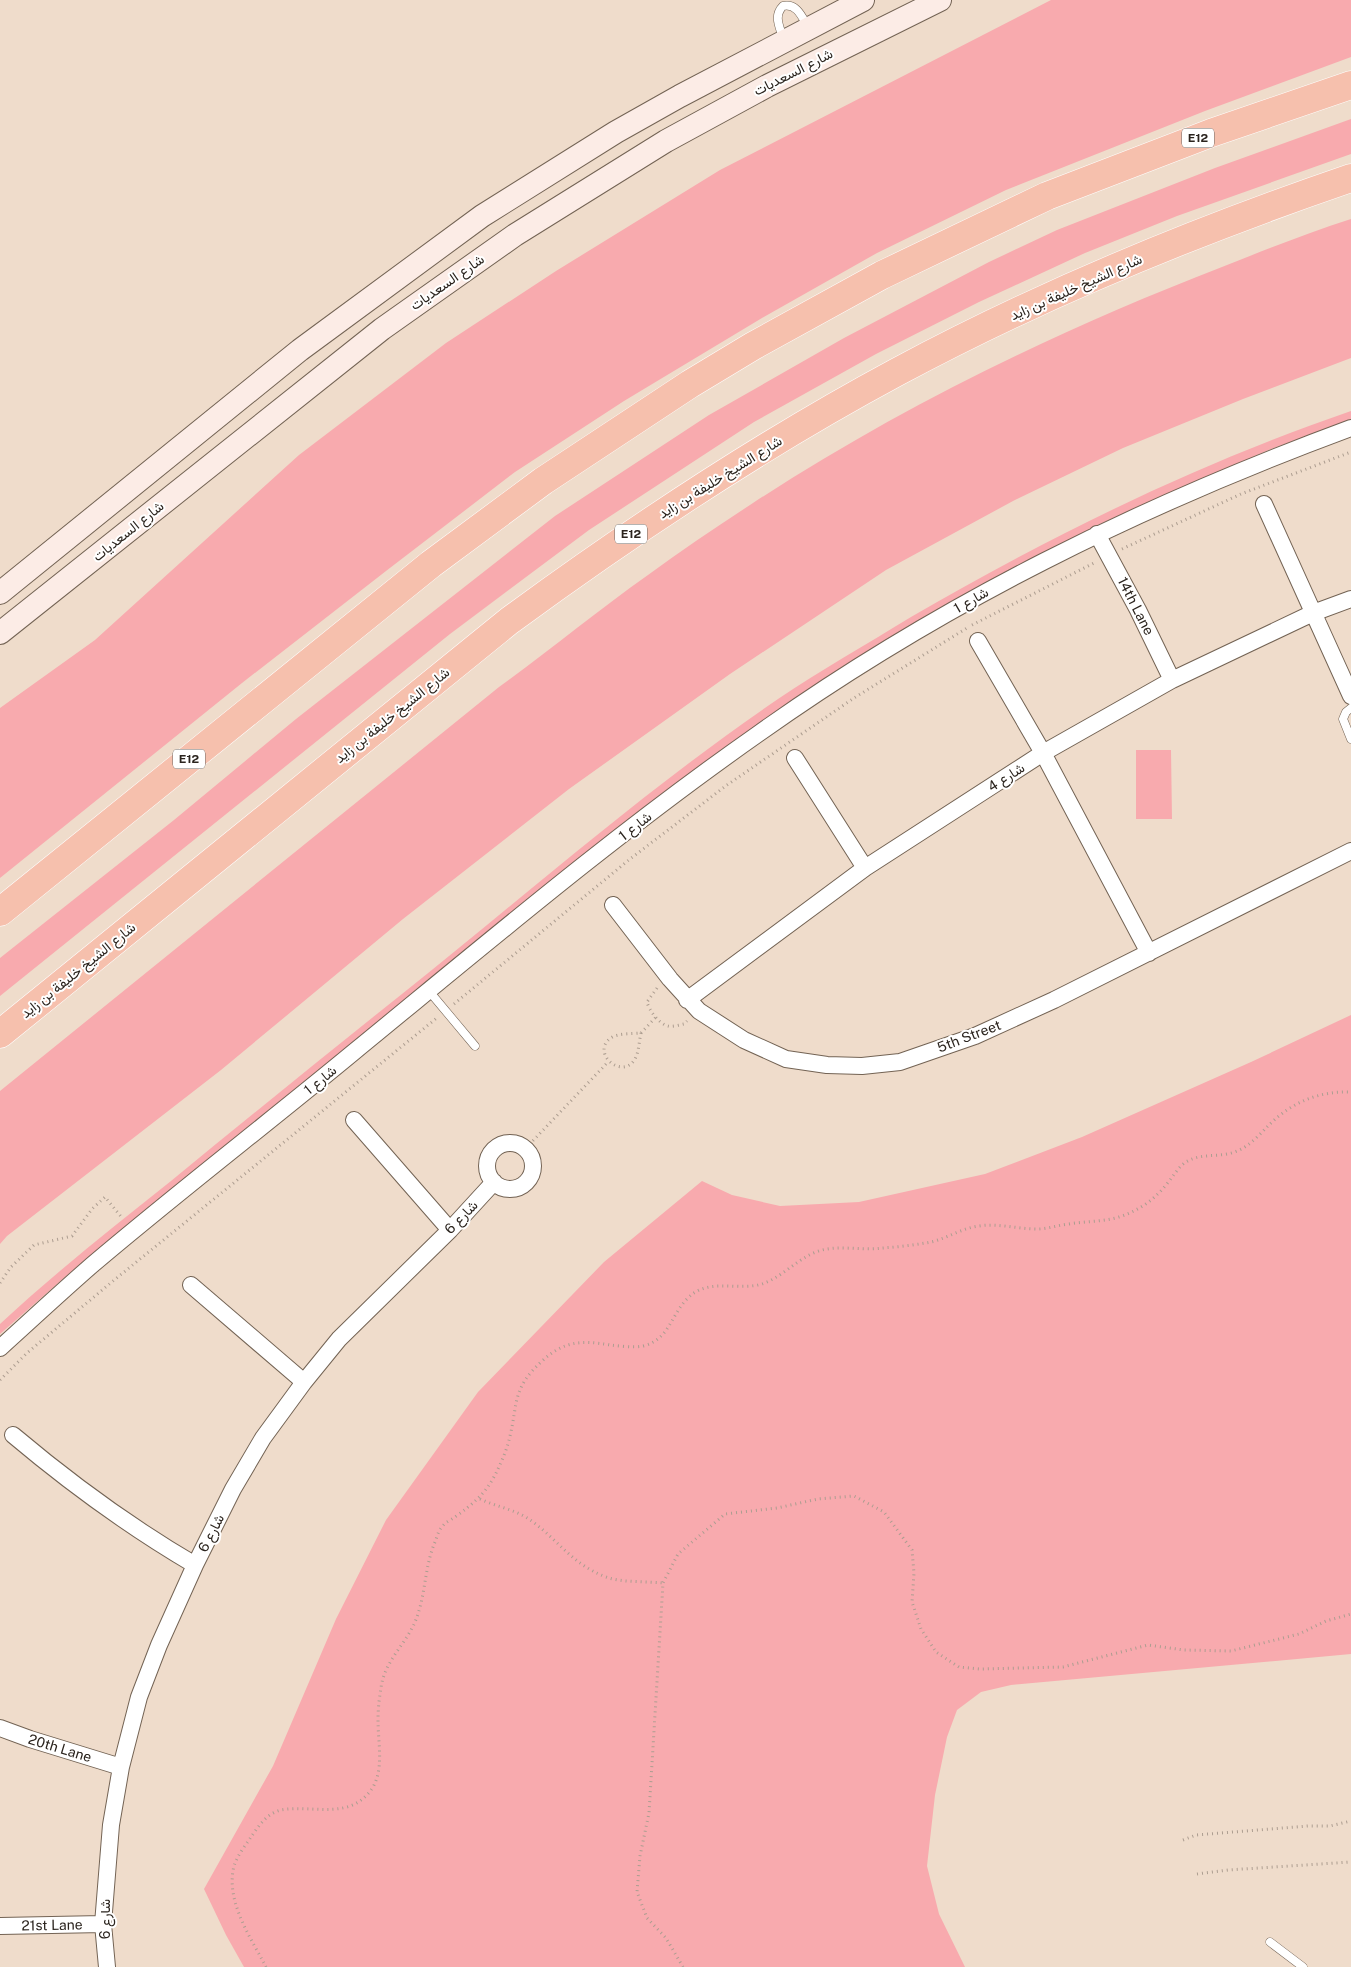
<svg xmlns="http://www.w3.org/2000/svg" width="1351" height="1967" font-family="'Public Sans',Vazirmatn,sans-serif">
  <rect width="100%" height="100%" fill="#efdccb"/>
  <path fill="#f8aaae" d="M1051 0H1351V57L1205 111 1006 190 877 253 762 318 624 401 515 472 386 571 242 683 0 878V708L95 640 299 455 446 343 556 271 720 170Z
    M1351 119V154L1177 216 1085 253 979 302 876 354 754 422 589 530 450 634 0 996V958L174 820 296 719 555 516 709 415 844 338 989 262 1057 230 1215 168Z
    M1351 219V358L1243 399 1123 448 1013 501 886 570 730 674 569 789 403 919 221 1070 7 1236 0 1244V1091L499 687C549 651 597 611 648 575 682 550 718 526 753 503 900 407 1059 330 1222 267 1265 250 1307 233 1351 219Z
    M1351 411V420L1271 449 1100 524 1005 573 890 639 754 727 644 809 72 1271 0 1334V1324C55 1273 113 1227 171 1181 248 1118 324 1056 402 994 526 895 646 789 778 699 821 670 867 644 911 617 1052 535 1197 464 1351 411Z
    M1136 750H1171L1172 819H1136Z
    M1351 1015V1654L1011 1685 981 1692 957 1710 947 1737 935 1795 927 1866 939 1914 965 1967H244L226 1935 204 1889 273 1766 336 1619 386 1520 478 1392 604 1262 702 1181 732 1195 780 1206 859 1202 985 1174 1082 1137 1251 1062Z"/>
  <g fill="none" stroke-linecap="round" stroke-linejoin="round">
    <g stroke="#736354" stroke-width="9">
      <path id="lane" d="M783 38C780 27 773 16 783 6 797 3 802 17 808 27
        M1351 708 1346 712 1343 719 1351 739
        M429 991 475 1046
        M1270 1942 1303 1967"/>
    </g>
    <g stroke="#736354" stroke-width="18">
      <path id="street" d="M1264 504 1351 696
        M1097 534 1138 610 1172 680
        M978 641 1043 753 1149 953
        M795 758 865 868
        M613 905 670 979 699 1011 744 1040 786 1059 827 1065 862 1066 900 1062 975 1036 1054 1000 1351 851
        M687 1000 865 868 1043 753 1172 680 1313 613 1351 599
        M354 1120 450 1230
        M487 1166a23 23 0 1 1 46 0a23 23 0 1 1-46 0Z
        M191 1285 304 1382
        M0 1348C31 1320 61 1292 92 1265 178 1192 268 1123 355 1051 487 943 618 832 758 734 942 603 1140 506 1351 428
        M13 1435C70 1483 130 1527 195 1565
        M0 1728 30 1739 121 1767
        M0 1926 103 1924
        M107 1967 103 1924 111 1825 121 1767 139 1697 159 1645 195 1565 233 1489 263 1438 304 1382 339 1339 450 1230 494 1182"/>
    </g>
    <g stroke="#736354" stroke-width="24">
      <path id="secondary" d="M0 593 300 350 482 216 616 132 680 96 863 0
        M0 633 382 329 515 235 666 141 767 86 940 0"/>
    </g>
    <g stroke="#fff" stroke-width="29">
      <path id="highway" d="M0 912 431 564 543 481 690 384 753 346 882 275 1047 196 1211 133 1351 85
        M0 1034 509 621C633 530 761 445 897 372 1042 294 1196 231 1351 178"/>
    </g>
    <path stroke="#ac9d90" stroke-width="3" stroke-dasharray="1 4" stroke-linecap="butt" d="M1122 549 1241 494 1351 452
      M972 625 1096 562
      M657 988 647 1002C649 1010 659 1024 668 1026 673 1027 679 1025 684 1024L687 1021
      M454 1004 630 859 727 785 854 698 967 628
      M641 1033C639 1041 639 1052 635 1059 622 1081 590 1052 611 1038 617 1033 633 1034 641 1033Z
      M641 1033 656 1017
      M526 1148 608 1062
      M0 1283 11 1267 34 1245 72 1236 92 1209 105 1197 123 1219
      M0 1380 27 1353 113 1281 438 1017
      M480 1499C497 1507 518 1510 533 1522 560 1542 572 1564 606 1577 623 1583 645 1581 663 1583
      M1183 1840 1196 1835 1308 1826H1330L1351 1821
      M1197 1874 1228 1870 1351 1862
      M266 1967C251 1938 225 1901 234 1866 237 1856 245 1846 251 1837 258 1827 267 1813 281 1810 312 1804 351 1822 373 1787 384 1768 378 1742 378 1721 378 1710 379 1699 381 1688 384 1662 405 1645 415 1622 426 1596 424 1568 435 1542 437 1537 438 1531 442 1527 445 1522 451 1520 455 1517 473 1504 485 1494 495 1475 501 1463 507 1450 510 1436 518 1403 512 1389 541 1362 563 1341 581 1340 610 1345 620 1346 633 1348 643 1346 669 1340 671 1315 687 1299 706 1278 734 1290 758 1285 780 1280 795 1260 816 1252 836 1244 861 1251 882 1248 898 1247 915 1245 931 1242 948 1238 962 1228 979 1226 998 1223 1017 1229 1037 1229 1048 1229 1058 1225 1069 1224 1086 1221 1103 1222 1119 1217 1138 1211 1154 1200 1166 1185 1172 1178 1176 1171 1182 1165 1198 1151 1219 1159 1237 1151 1250 1146 1260 1134 1269 1125 1292 1102 1319 1091 1351 1092
      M683 1967 666 1938 647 1918 637 1892 640 1856 649 1813 663 1583 678 1554 725 1514 777 1508 818 1499 854 1496 884 1512 912 1550 914 1573 912 1602 921 1629 936 1652 959 1667 980 1669 1063 1667 1148 1645 1184 1650 1231 1651 1299 1634 1326 1621 1351 1614"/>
    <use href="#lane" stroke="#fff" stroke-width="8"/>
    <use href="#street" stroke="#fff" stroke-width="16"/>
    <use href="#secondary" stroke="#fcece6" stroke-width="22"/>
    <use href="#highway" stroke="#f6c0ad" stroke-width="28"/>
  </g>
  <g text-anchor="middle" stroke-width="4" stroke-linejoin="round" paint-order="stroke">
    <g fill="#fff" stroke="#6b6662" stroke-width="1">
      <rect x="1182" y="128.5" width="32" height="19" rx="4"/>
      <rect x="615" y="524.5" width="32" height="19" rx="4"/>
      <rect x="173" y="749.5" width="32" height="19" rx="4"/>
    </g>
    <g font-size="12" font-weight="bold" fill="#2b241e">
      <text x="1198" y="142">E12</text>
      <text x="631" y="538">E12</text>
      <text x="189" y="763">E12</text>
    </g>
    <g font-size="14" fill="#2b241e" stroke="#fff">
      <text transform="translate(793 72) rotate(-27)" y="5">شارع السعديات</text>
      <text transform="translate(447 282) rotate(-35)" y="5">شارع السعديات</text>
      <text transform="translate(1076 287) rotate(-24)" y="5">شارع الشيخ خليفة بن زايد</text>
      <text transform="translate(720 477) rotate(-32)" y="5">شارع الشيخ خليفة بن زايد</text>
      <text transform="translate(128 531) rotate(-39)" y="5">شارع السعديات</text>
      <text transform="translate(971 600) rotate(-30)" y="5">شارع 1</text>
      <text transform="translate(1136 606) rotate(63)" y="5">14th Lane</text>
      <text transform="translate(392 715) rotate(-39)" y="5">شارع الشيخ خليفة بن زايد</text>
      <text transform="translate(1006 777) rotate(-33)" y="5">شارع 4</text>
      <text transform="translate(635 826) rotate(-38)" y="5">شارع 1</text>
      <text transform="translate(78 970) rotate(-39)" y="5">شارع الشيخ خليفة بن زايد</text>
      <text transform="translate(969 1036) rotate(-21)" y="5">5th Street</text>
      <text transform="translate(320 1080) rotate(-39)" y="5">شارع 1</text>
      <text transform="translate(461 1217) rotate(-46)" y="5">شارع 6</text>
      <text transform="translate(211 1533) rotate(-63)" y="5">شارع 6</text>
      <text transform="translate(60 1748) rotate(17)" y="5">20th Lane</text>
      <text transform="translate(105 1919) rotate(-90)" y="5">شارع 6</text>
      <text transform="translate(52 1925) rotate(-1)" y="5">21st Lane</text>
    </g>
  </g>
</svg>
